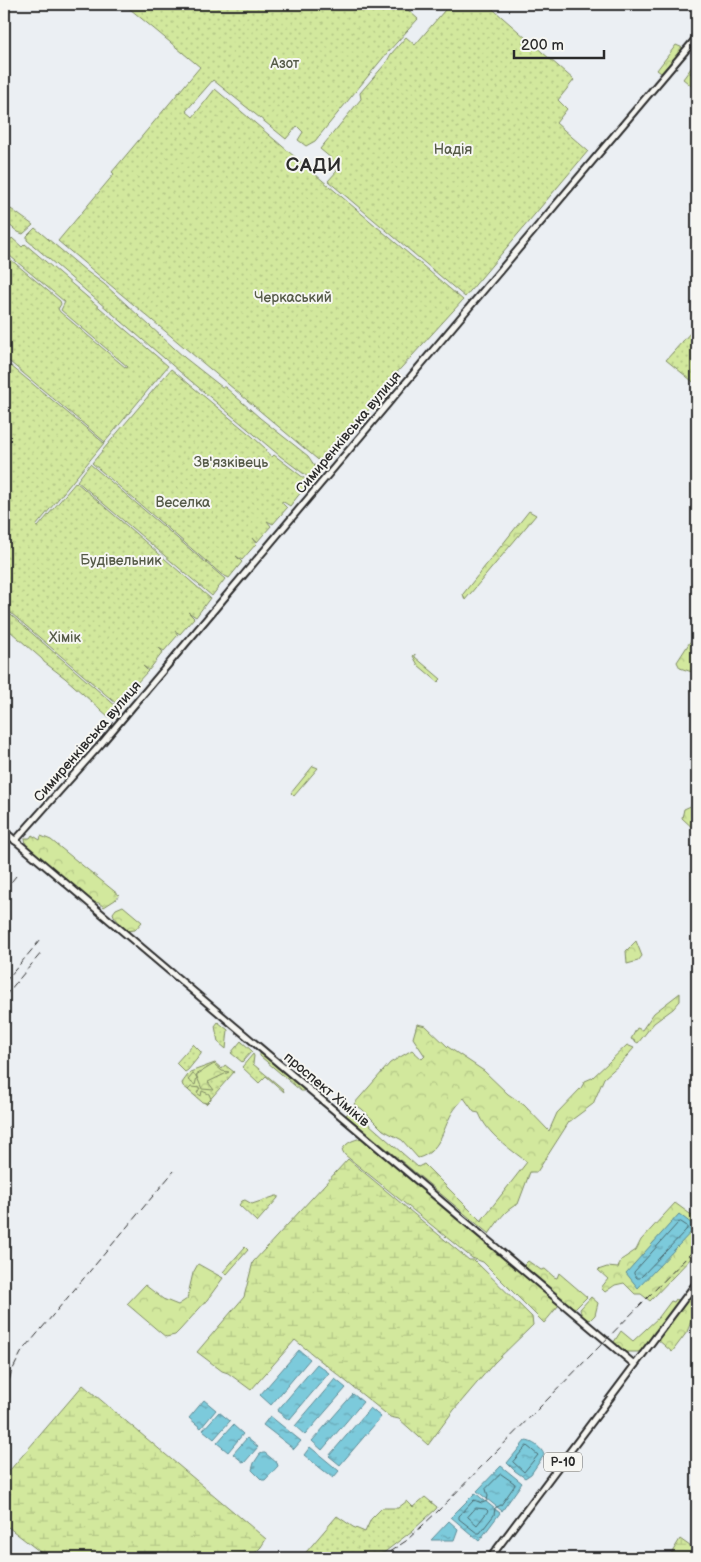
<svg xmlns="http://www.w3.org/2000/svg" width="701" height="1562" font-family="'Balsamiq Sans',sans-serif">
  <defs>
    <pattern id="grass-dots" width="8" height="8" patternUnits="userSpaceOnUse" patternTransform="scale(1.25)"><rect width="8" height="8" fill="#d2e89d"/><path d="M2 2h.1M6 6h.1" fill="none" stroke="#b4c787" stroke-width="1.8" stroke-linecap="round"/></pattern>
    <pattern id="forest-crowns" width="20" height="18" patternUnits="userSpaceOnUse" patternTransform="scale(1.25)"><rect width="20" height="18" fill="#d2e89d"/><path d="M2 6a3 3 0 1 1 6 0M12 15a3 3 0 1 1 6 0" fill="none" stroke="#b4c787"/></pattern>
    <pattern id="wetland-marsh" width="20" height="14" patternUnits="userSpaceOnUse" patternTransform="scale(1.25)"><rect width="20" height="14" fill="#d2e89d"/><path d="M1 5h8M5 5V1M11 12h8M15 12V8" fill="none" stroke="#b4c787"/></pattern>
    <pattern id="water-ripples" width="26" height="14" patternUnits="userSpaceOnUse" patternTransform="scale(1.25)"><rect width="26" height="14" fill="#7ccadb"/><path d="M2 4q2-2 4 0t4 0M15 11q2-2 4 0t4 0" fill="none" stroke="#66a4b2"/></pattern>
  </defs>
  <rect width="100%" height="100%" fill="#ebeff3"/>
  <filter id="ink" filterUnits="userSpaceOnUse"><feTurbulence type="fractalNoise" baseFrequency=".02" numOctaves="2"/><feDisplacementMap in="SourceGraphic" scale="10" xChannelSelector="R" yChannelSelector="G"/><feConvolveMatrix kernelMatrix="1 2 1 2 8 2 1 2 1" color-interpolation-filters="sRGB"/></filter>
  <g filter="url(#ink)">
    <path fill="url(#grass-dots)" stroke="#7e8a64" d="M124 4H401L418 19 387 53 315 141 306 146 298 140 303 132 297 126 286 139 213 80 186 111 193 117 215 89 463 300 391 379 359 423 323 464 58 241 114 174 112 172 200 67Z
      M450 4H487L574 80 558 100 567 109 556 123 588 151 465 297 328 181 337 171 329 163 332 159 320 149 361 99 360 93 386 63 391 54 406 37 415 45Z
      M11 209 33 225 23 234 18 232 4 221V217Z
      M35 228 86 271 104 284 185 358 213 380 222 387H225L260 418 308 456 319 472 312 480 280 456 179 371 27 240V236Z
      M12 238 22 247 25 244 168 366 105 442 4 357V254L60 301 61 304 58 309 60 312 126 368 128 367 61 310 65 302 4 251V248Z
      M691 332 697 337V385L666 360Z
      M11 366 104 443 36 526 38 527 76 482 210 598 196 617 188 612 194 618 180 634 175 631 178 635 164 651 159 648 163 652 149 670 143 666 148 671 133 687 128 685 132 689 118 705 4 607V568L7 564 5 563 4 564V374Z
      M171 369 253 437 266 449 265 451 272 457 274 455 309 482 290 506 282 501V503L287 508 273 524 267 521 271 526 257 542 252 538 256 544 242 560 236 556 242 562 229 578 221 574 92 463Z
      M90 464 225 579 212 596 77 481Z
      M4 609 117 707 109 717 65 678 44 662 42 659 10 631 8 632 4 628Z
      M218 1022 228 1030 226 1049 218 1042 215 1026Z
      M241 1041 252 1051 242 1062 231 1053Z
      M193 1044 201 1052V1054L188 1070 185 1072 176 1063Z
      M260 1053H262L303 1088 304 1091H301L260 1056Z
      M253 1054 254 1056 253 1064 283 1089 284 1092 266 1076 259 1083 242 1067Z
      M215 1063 222 1069 225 1065 234 1072 206 1104 183 1086 182 1083 190 1072Z
      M276 1196H278V1198L257 1222 239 1205 242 1201 245 1200 252 1204Z
      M245 1247 248 1250 227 1274 224 1273 223 1272Z
      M425 1497 437 1507 436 1509 412 1531 377 1558H301L337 1516 353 1527 365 1532 371 1519 382 1508H398L407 1501 413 1507Z"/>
    <path fill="url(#forest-crowns)" stroke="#7e8a64" d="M676 45 683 48 661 73 657 70Z
      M529 511 536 515 465 600 463 594Z
      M697 631V670L692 672 680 668 677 662Z
      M415 654V657L441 679 438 682 418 665 413 656Z
      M313 766 318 768 294 796 291 793Z
      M693 805 697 808V832L682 818 684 809Z
      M32 835 40 840 41 836 51 840 119 895 115 900 104 907 99 903 93 902 26 845 25 838H30Z
      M123 906 142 922 135 930 126 931 114 916 113 913 116 909Z
      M636 941 642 956 638 961 627 964 626 951Z
      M680 993V1001L673 1009 654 1023 638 1043 631 1039 637 1028 642 1030 654 1013Z
      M417 1024 426 1026 448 1047 484 1071 508 1094 524 1105 549 1131 557 1113 581 1088 585 1081 592 1078 627 1045 634 1048 620 1064 604 1078 593 1104 569 1122 537 1172H530L518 1204C504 1210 498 1222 489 1234L346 1115 352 1109 418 1167 424 1164 481 1221 527 1162C509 1148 487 1134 479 1113L474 1112 464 1098C460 1102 455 1108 452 1113 442 1131 440 1152 418 1158L402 1140 383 1130 362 1109 354 1104 390 1063 412 1050 422 1059 425 1056 413 1038Z
      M214 1064 222 1071 229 1072 208 1082 214 1090 202 1089 197 1077 195 1085 188 1080 193 1074 197 1077 196 1075Z
      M191 1087 200 1088 197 1093 201 1096 202 1091 209 1094 211 1099 207 1103 202 1102 188 1090Z
      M362 1138 559 1305 544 1323 483 1262 472 1258 345 1155 342 1150C347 1142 353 1140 362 1138Z
      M675 1203 697 1219V1252L650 1301 641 1294H635L624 1283 615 1285 605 1292 601 1288 608 1279 598 1270 607 1267 618 1268 621 1260 636 1250 641 1240Z
      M528 1261 541 1270 545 1269 554 1277 557 1278 559 1273 587 1297 576 1308 573 1307 528 1269 524 1265Z
      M198 1264 223 1278 207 1300 180 1330 175 1335 166 1337 161 1333 127 1304 145 1285 163 1299 178 1305 187 1299 193 1273Z
      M697 1285V1315L692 1319 687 1332 672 1352 657 1339Z
      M591 1297 598 1303 595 1315 590 1320C584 1319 581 1316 580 1309Z
      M676 1299 680 1301 645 1348 638 1352H624L614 1342 621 1331 633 1341 659 1317 671 1301 674 1302Z"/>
    <path fill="url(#wetland-marsh)" stroke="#7e8a64" d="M348 1159 469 1260H474L532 1317 533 1325 494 1363 454 1410 428 1445 399 1419 390 1417 295 1340 251 1390 228 1373 222 1371 197 1352 244 1297 253 1262Z
      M83 1385 266 1539 261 1547 250 1558H48L4 1524V1477Z
      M680 1539 697 1551V1558H680L671 1554Z"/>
    <path fill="#d2e89d" stroke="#7e8a64" d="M697 60V67L696 66 695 68 697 70V76L693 69 690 73 697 80 693 87 683 79Z"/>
    <path fill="url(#water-ripples)" stroke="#5c8a95" d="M679 1214 696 1227 638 1288 626 1273Z
      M299 1350 310 1359 271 1405 260 1395Z
      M317 1364 329 1373 289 1420 277 1411Z
      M335 1379 346 1388 305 1435 295 1426Z
      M353 1394 363 1402 322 1450 312 1441Z
      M204 1400 216 1410 201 1428 189 1418Z
      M370 1408 381 1417 340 1465 329 1456Z
      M219 1412 230 1421 214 1439 203 1430Z
      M270 1416 301 1441 294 1449 263 1425Z
      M233 1425 243 1434 228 1452 217 1443Z
      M247 1438 258 1447 244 1463 233 1454Z
      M525 1441C532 1441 542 1448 544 1455L531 1474 525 1478 515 1471 507 1463Z
      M310 1447 339 1471 333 1478 304 1455Z
      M263 1453H265L277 1463 278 1466 265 1480H262L252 1470 254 1463 260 1454Z
      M501 1466 522 1483 502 1511 477 1491Z
      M475 1493 500 1513 479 1541 451 1517Z
      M449 1521 458 1529 454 1540H431Z"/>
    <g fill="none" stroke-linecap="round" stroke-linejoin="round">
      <path stroke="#4b6b71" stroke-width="1" d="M681 1222 687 1226V1229L640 1278H637L634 1274V1272L678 1223Z
        M527 1446 538 1455 524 1472 513 1462Z
        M501 1474 514 1483 515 1485 501 1505 495 1508 494 1515 480 1533H477L459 1519V1516L474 1500 482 1503 487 1501 488 1496 486 1489Z
        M476 1508 486 1509 488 1511 477 1525 468 1517Z"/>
      <g stroke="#2b2b2b" stroke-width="9">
        <path id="secondary" d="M15 841 102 743 697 37"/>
      </g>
      <g stroke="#2b2b2b" stroke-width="9">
        <path id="primary" d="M4 831 635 1365
          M490 1558 697 1282"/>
      </g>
      <use href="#secondary" stroke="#f6f6f2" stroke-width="5"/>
      <use href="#primary" stroke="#f6f6f2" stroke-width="5"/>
      <path stroke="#2b2b2b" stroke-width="1" stroke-dasharray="8 4" stroke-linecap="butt" d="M4 891 16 876
        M4 983 41 939
        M4 997 42 952
        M4 1132 10 1125
        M4 1403 11 1373 21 1353 174 1171
        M380 1558 406 1541 438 1511 697 1247"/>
    </g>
  </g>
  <g text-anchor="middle" stroke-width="4" stroke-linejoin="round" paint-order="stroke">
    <rect fill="#f6f6f2" stroke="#686867" stroke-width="1" x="544" y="1452.5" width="38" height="19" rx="4"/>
    <g font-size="12" font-weight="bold" fill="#2b2b2b">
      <text x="563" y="1466">Р-10</text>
    </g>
    <g font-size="14" fill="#555a48" stroke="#f6f6f2">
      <text x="285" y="68">Азот</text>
      <text x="453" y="154">Надія</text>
      <text x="293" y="302">Черкаський</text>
      <text x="231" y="467">Зв'язківець</text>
      <text x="183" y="507">Веселка</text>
      <text x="121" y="565">Будівельник</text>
      <text x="65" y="642">Хімік</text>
    </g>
    <g font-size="14" fill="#2b2b2b" stroke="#f6f6f2">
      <text transform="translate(348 432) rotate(-50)" y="5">Симиренківська вулиця</text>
      <text transform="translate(87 741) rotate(-49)" y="5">Симиренківська вулиця</text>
      <text transform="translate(327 1089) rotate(40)" y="5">проспект Хіміків</text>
    </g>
    <g font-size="19" font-weight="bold" letter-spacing="1" fill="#2b2b2b" stroke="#f6f6f2">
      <text x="314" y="171">САДИ</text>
    </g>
  </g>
  <rect width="701" height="1562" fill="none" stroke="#f6f6f2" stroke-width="20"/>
  <rect x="10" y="10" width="681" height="1542" fill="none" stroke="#2b2b2b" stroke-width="2" filter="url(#ink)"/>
  <path d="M514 50v8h90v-8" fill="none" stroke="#2b2b2b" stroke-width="2.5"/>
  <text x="521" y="50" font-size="15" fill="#2b2b2b" stroke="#f6f6f2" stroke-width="4" paint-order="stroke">200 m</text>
</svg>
